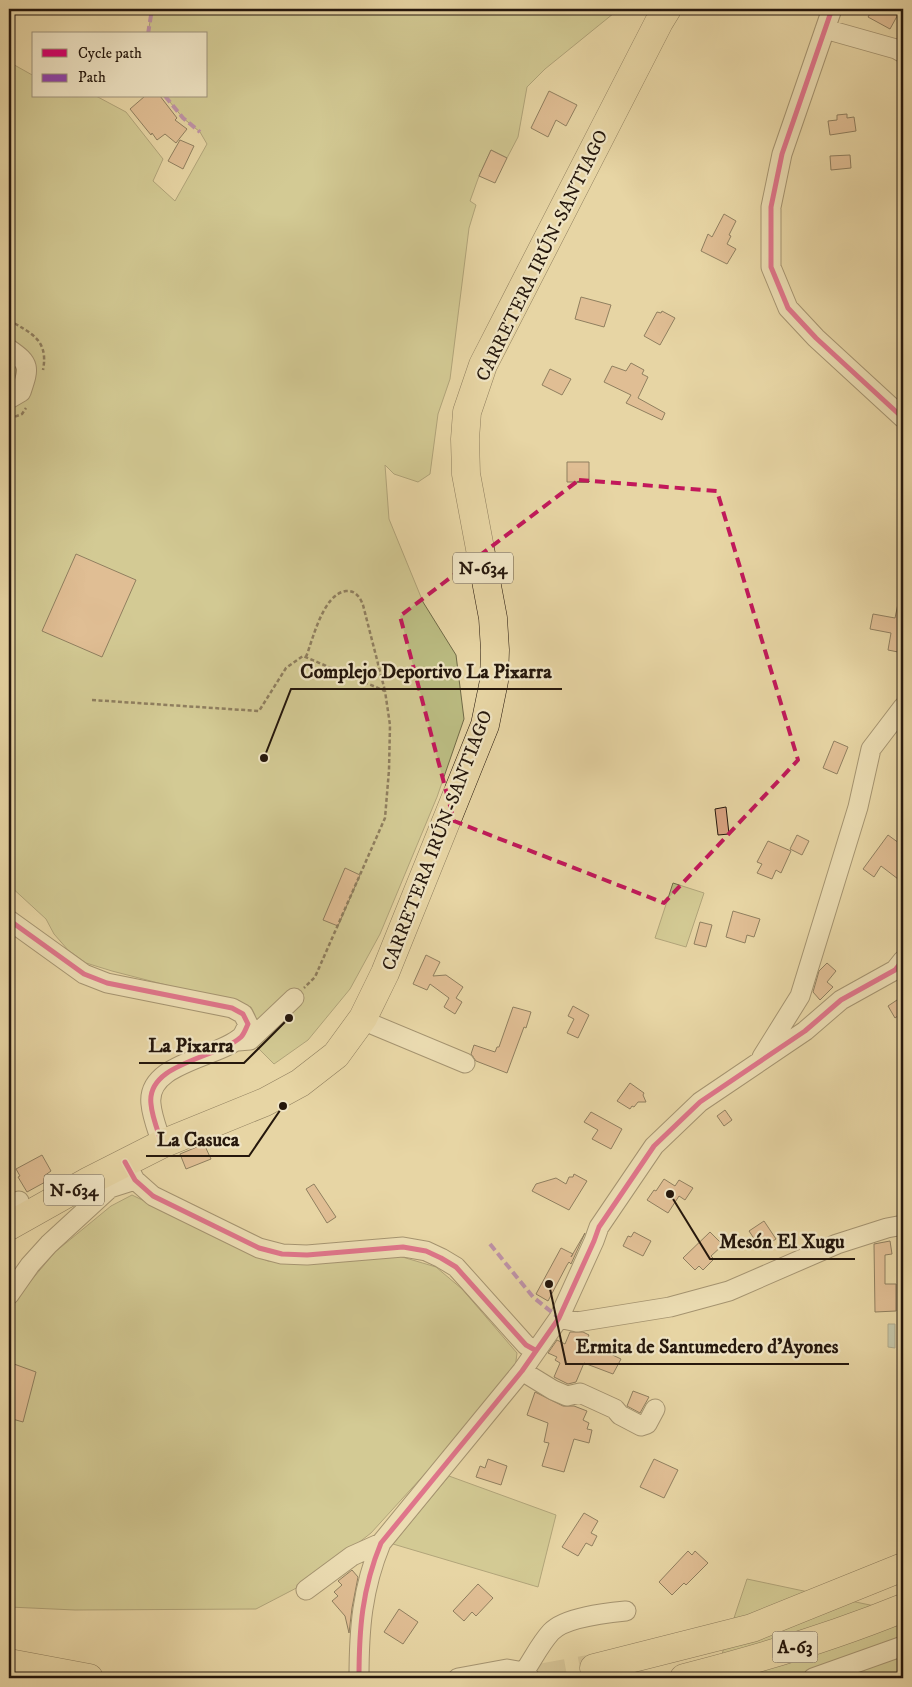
<svg xmlns="http://www.w3.org/2000/svg" width="912" height="1687" font-family="'IM FELL DW Pica',serif">
  <rect width="100%" height="100%" fill="#e7d5a4"/>
  <filter id="stains"><feTurbulence type="fractalNoise" baseFrequency=".004" numOctaves="4"/><feColorMatrix values="0 0 0 0 .2 0 0 0 0 .09 0 0 0 0 .02 0 0 0 .5 -.17"/></filter>
  <radialGradient id="worn" r=".72"><stop offset=".6" stop-color="#630" stop-opacity="0"/><stop offset="1" stop-color="#630" stop-opacity=".3"/></radialGradient>
  <path fill="#bbbc82" stroke="#706a47" d="M152 9H619L545 69 527 87 518 137 507 158 491 150 479 176 470 201 476 205 469 228 450 379 438 414 430 474 418 482 394 474 385 465 389 519 423 602 456 655 464 719 437 797 380 934 350 989 308 1040 274 1064 250 1040 255 1015 251 1007 112 971 86 963 68 950 54 934 46 919 9 885V62L34 76V96H96L126 112 163 159 153 181 175 201 207 144 200 132 183 118 165 96H206V34H148Z
    M673 883 704 893 686 947 655 938Z
    M132 1195 268 1261 300 1262 399 1256 436 1267 462 1289 517 1353 515 1369 432 1466 371 1533 308 1582 256 1609 75 1610 9 1607V1307L55 1252 111 1206Z
    M449 1476 556 1515 538 1587 393 1544Z
    M747 1579 903 1612V1678H714Z"/>
  <path fill="#9bb6b2" stroke="#6c7670" d="M888 1324H895V1348L888 1347Z"/>
  <path fill="#d8a280" stroke="#25170c" d="M873 9H901L890 29 868 17Z
    M549 91 577 105 566 126 556 120 548 137 531 128Z
    M145 96H160L177 118 175 120 187 129 176 143 165 134 157 140 152 133 151 135 130 109Z
    M847 114V118L854 117 856 131 830 135 828 121 837 120V115Z
    M180 140 194 146 183 169 168 161Z
    M491 150 507 158 495 183 479 176Z
    M850 155 851 168 831 170 830 156Z
    M724 214 736 221 729 235 731 236 727 244 736 249 727 264 701 251 708 234 712 237Z
    M581 297 611 305 604 327 575 319Z
    M662 311 675 318 660 345 644 336 657 312 661 313Z
    M631 363 644 370 642 374 648 377 638 398 665 413 662 420 626 403 631 395 604 382 612 366 626 371Z
    M550 369 571 379 562 395 542 385Z
    M567 462H589V482H567Z
    M76 554 136 580 102 657 42 631Z
    M899 599H903V653L888 650 891 633 870 629 873 614 895 618Z
    M834 741 848 747 837 774 823 768Z
    M726 807 729 834 718 835 715 809Z
    M797 835 809 841 802 855 790 849Z
    M888 835 903 846V872L898 879 881 866 874 877 863 869Z
    M768 841 791 851 781 873 776 870 772 879 757 873 762 864 757 862Z
    M345 868 360 875 338 926 323 920Z
    M733 911 760 919 754 937 747 935 745 943 726 937Z
    M700 922 712 925 706 947 694 944Z
    M426 955 440 962 433 976 446 975 463 987 456 998 462 1002 455 1014 444 1007 449 998 430 984 427 990 413 984Z
    M827 963 836 971 827 982 833 987 820 1000 813 992 819 971Z
    M903 996V1012L895 1018 888 1006Z
    M573 1006 589 1015 578 1038 567 1033 574 1019 568 1016Z
    M513 1007 531 1012 526 1028 524 1027 507 1073 476 1061 471 1054 474 1045 495 1052 497 1047H499Z
    M630 1083 644 1093 643 1095 646 1102H638L634 1107 632 1106 630 1109 617 1101Z
    M725 1110 732 1120 724 1126 717 1116Z
    M591 1112 622 1129 611 1149 592 1139 598 1130 584 1122Z
    M204 1144 211 1159 186 1169 180 1154Z
    M42 1155 51 1171 44 1176 47 1181 27 1192 18 1177 20 1176 16 1169Z
    M574 1174 587 1181 569 1210 532 1191 536 1184 556 1178 566 1184 569 1177H573Z
    M664 1179 675 1186 679 1180 693 1188 685 1200 679 1196 668 1213 647 1200 654 1190 656 1191Z
    M314 1184 336 1217 327 1223 306 1189Z
    M764 1221 776 1239 761 1249 749 1231Z
    M634 1232 651 1241 643 1256 623 1246 628 1236 631 1237Z
    M710 1232 723 1245 711 1256 714 1259 703 1270 699 1266 695 1270 683 1258Z
    M585 1233 571 1264 569 1262 567 1265 548 1301 536 1294 561 1248 573 1254 571 1257Z
    M890 1241 892 1254 885 1255V1284H896V1311L875 1312 874 1244Z
    M570 1332H583L589 1335 585 1342 621 1359 613 1374 584 1363 576 1382 568 1384 554 1377 560 1363 555 1360 557 1357 548 1353 557 1340 565 1344Z
    M14 1364 36 1372 23 1422 9 1418V1382Z
    M633 1391 649 1397 640 1413 627 1406Z
    M535 1392 563 1406H574L587 1411 583 1420 589 1423 587 1429 592 1430 589 1443 574 1439 564 1472 542 1466 549 1443 544 1442 548 1423 527 1415Z
    M488 1459 507 1466 501 1485 476 1477 480 1466 485 1468Z
    M654 1459 678 1470 664 1498 640 1487Z
    M584 1513 598 1521 591 1533 597 1536 592 1546 586 1543 578 1556 562 1547Z
    M688 1551 692 1555 695 1551 708 1563 686 1585 684 1583 672 1595 659 1582Z
    M352 1570 358 1577 352 1608 349 1633 345 1616 332 1601 338 1596 334 1592 342 1585 338 1581Z
    M478 1584 493 1598 476 1616 472 1612 464 1621 453 1611Z
    M399 1609 418 1622 403 1644 384 1632Z"/>
  <g fill="none" stroke-linecap="round" stroke-linejoin="round">
    <path stroke="#c0af86" stroke-width="28" stroke-dasharray="28 14" stroke-linecap="butt" d="M539 1678 594 1668"/>
    <g stroke="#564632" stroke-width="21">
      <path id="minor" d="M832 9 782 154 771 207V267L788 308 816 338 903 418
        M825 29 896 49 903 53
        M9 349C31 364 29 368 21 392L9 399
        M9 920 84 974 107 983 232 1008 243 1014 248 1024C246 1028 244 1034 241 1037 218 1058 146 1063 151 1104 152 1117 158 1131 162 1144
        M362 1020 465 1063
        M238 1041 250 1040 294 998
        M762 1057 800 996 858 807 871 749 903 707
        M125 1162 135 1180 153 1196 259 1248 282 1254 307 1255 403 1247 426 1251 441 1258 456 1267 526 1345 535 1350
        M9 1206 19 1201
        M9 1295 30 1265 49 1244 110 1188 135 1180
        M559 1318 577 1322 670 1307 729 1291 837 1244 887 1228 903 1225
        M522 1371 553 1390 567 1396 580 1393 615 1409 620 1415 641 1426 647 1424 655 1409
        M306 1590 352 1556 381 1543
        M524 1672C533 1659 540 1644 551 1632 565 1617 606 1613 626 1611
        M359 1678C359 1629 362 1589 381 1543L522 1371 559 1318 594 1241 599 1227 654 1146 700 1102 805 1031 841 1000 895 970 903 960
        M458 1678 507 1669 524 1672 530 1678
        M813 1678 903 1646"/>
    </g>
    <g stroke="#25170c" stroke-width="29">
      <path id="highway" d="M9 1226 89 1181 162 1144 265 1102 300 1083 336 1055 363 1018 385 973 485 725 494 681 495 650 493 618 466 474 465 439 467 412 483 365 659 22 667 9
        M9 1663 89 1678
        M594 1668 752 1628 903 1567
        M684 1678C759 1659 832 1637 903 1608"/>
    </g>
    <path stroke="#25170c" stroke-width="2.5" stroke-dasharray="4 2.5" stroke-linecap="butt" d="M9 320C30 333 49 339 43 370
      M9 419 22 414 26 408
      M306 657C313 639 323 594 346 591 355 590 360 597 363 605L385 691
      M92 700 259 711 286 668 303 656 385 691 390 725 389 770 385 818 315 977 304 988"/>
    <use href="#minor" stroke="#efe4c4" stroke-width="19"/>
    <use href="#highway" stroke="#e7d5a4" stroke-width="28"/>
    <path stroke="#8e44ad" stroke-width="4" stroke-dasharray="8 4" stroke-linecap="butt" d="M148 34 152 9
      M165 96 183 118 200 132
      M490 1244 533 1297 559 1318"/>
    <g stroke="#efe4c4" stroke-width="8">
      <path id="cycleway" d="M832 9 782 154 771 207V267L788 308 816 338 903 418
        M9 920 84 974 107 983 232 1008 243 1014 248 1024C246 1028 244 1034 241 1037 218 1058 146 1063 151 1104 152 1117 158 1131 162 1144
        M125 1162 135 1180 153 1196 259 1248 282 1254 307 1255 403 1247 426 1251 441 1258 456 1267 526 1345 535 1350
        M359 1678C359 1629 362 1589 381 1543L522 1371 559 1318 594 1241 599 1227 654 1146 700 1102 805 1031 841 1000 895 970 903 960"/>
    </g>
    <use href="#cycleway" stroke="#d6006c" stroke-width="5"/>
  </g>
  <path d="M0 0H912V1687H0ZM579 480 717 491 798 760 664 903 454 821 400 616Z" fill="#e7d5a4" fill-opacity=".55" fill-rule="evenodd"/>
  <path fill="none" stroke="#c2185b" stroke-width="4" stroke-dasharray="10 6" stroke-linejoin="round" d="M579 480 717 491 798 760 664 903 454 821 400 616Z"/>
  <g text-anchor="middle" stroke-width="4.5" stroke-linejoin="round" paint-order="stroke">
    <g fill="#efe4c4" stroke="#625443" stroke-width="1">
      <rect x="453" y="552.5" width="60" height="31" rx="4"/>
      <rect x="44" y="1174.5" width="60" height="31" rx="4"/>
      <rect x="772.5" y="1631.5" width="45" height="31" rx="4"/>
    </g>
    <g font-size="18" font-weight="bold" fill="#25170c">
      <text x="483" y="574">N-634</text>
      <text x="74" y="1196">N-634</text>
      <text x="795" y="1653">A-63</text>
    </g>
    <g font-size="19" fill="#25170c" stroke="#efe4c4">
      <text transform="translate(541 255) rotate(-64)" y="7">CARRETERA IRÚN-SANTIAGO</text>
      <text transform="translate(436 840) rotate(-69)" y="7">CARRETERA IRÚN-SANTIAGO</text>
    </g>
  </g>
  <path fill="none" stroke="#25170c" stroke-width="2" d="M264 758L291 689H562M289 1018L244 1063H139M283 1106L249 1156H146M670 1194L710 1259H855M549 1284L566 1364H849"/>
  <g fill="#25170c" stroke="#efe4c4" stroke-width="2">
    <circle cx="264" cy="758" r="5"/>
    <circle cx="289" cy="1018" r="5"/>
    <circle cx="283" cy="1106" r="5"/>
    <circle cx="670" cy="1194" r="5"/>
    <circle cx="549" cy="1284" r="5"/>
  </g>
  <g font-size="20" text-anchor="middle" font-weight="bold" fill="#25170c" stroke="#efe4c4" stroke-width="4.5" stroke-linejoin="round" paint-order="stroke">
    <text x="426" y="678">Complejo Deportivo La Pixarra</text>
    <text x="191" y="1052">La Pixarra</text>
    <text x="198" y="1146">La Casuca</text>
    <text x="782" y="1248">Mesón El Xugu</text>
    <text x="707" y="1353">Ermita de Santumedero d'Ayones</text>
  </g>
  <rect width="912" height="1687" fill="none" stroke="#e7d5a4" stroke-width="30"/>
  <rect x="10" y="10" width="892" height="1667" fill="none" stroke="#25170c" stroke-width="2.5"/>
  <rect x="15" y="15" width="882" height="1657" fill="none" stroke="#25170c"/>
  <rect x="32" y="32" width="175" height="65" fill="#efe4c4" stroke="#9e927a"/>
  <rect x="42" y="49" width="25" height="8" fill="#d6006c" stroke="#9e927a"/>
  <text x="78" y="58" font-size="15" fill="#25170c">Cycle path</text>
  <rect x="42" y="74" width="25" height="8" fill="#8e44ad" stroke="#9e927a"/>
  <text x="78" y="82" font-size="15" fill="#25170c">Path</text>
  <rect width="100%" height="100%" filter="url(#stains)"/>
  <rect width="100%" height="100%" fill="url(#worn)"/>
</svg>
